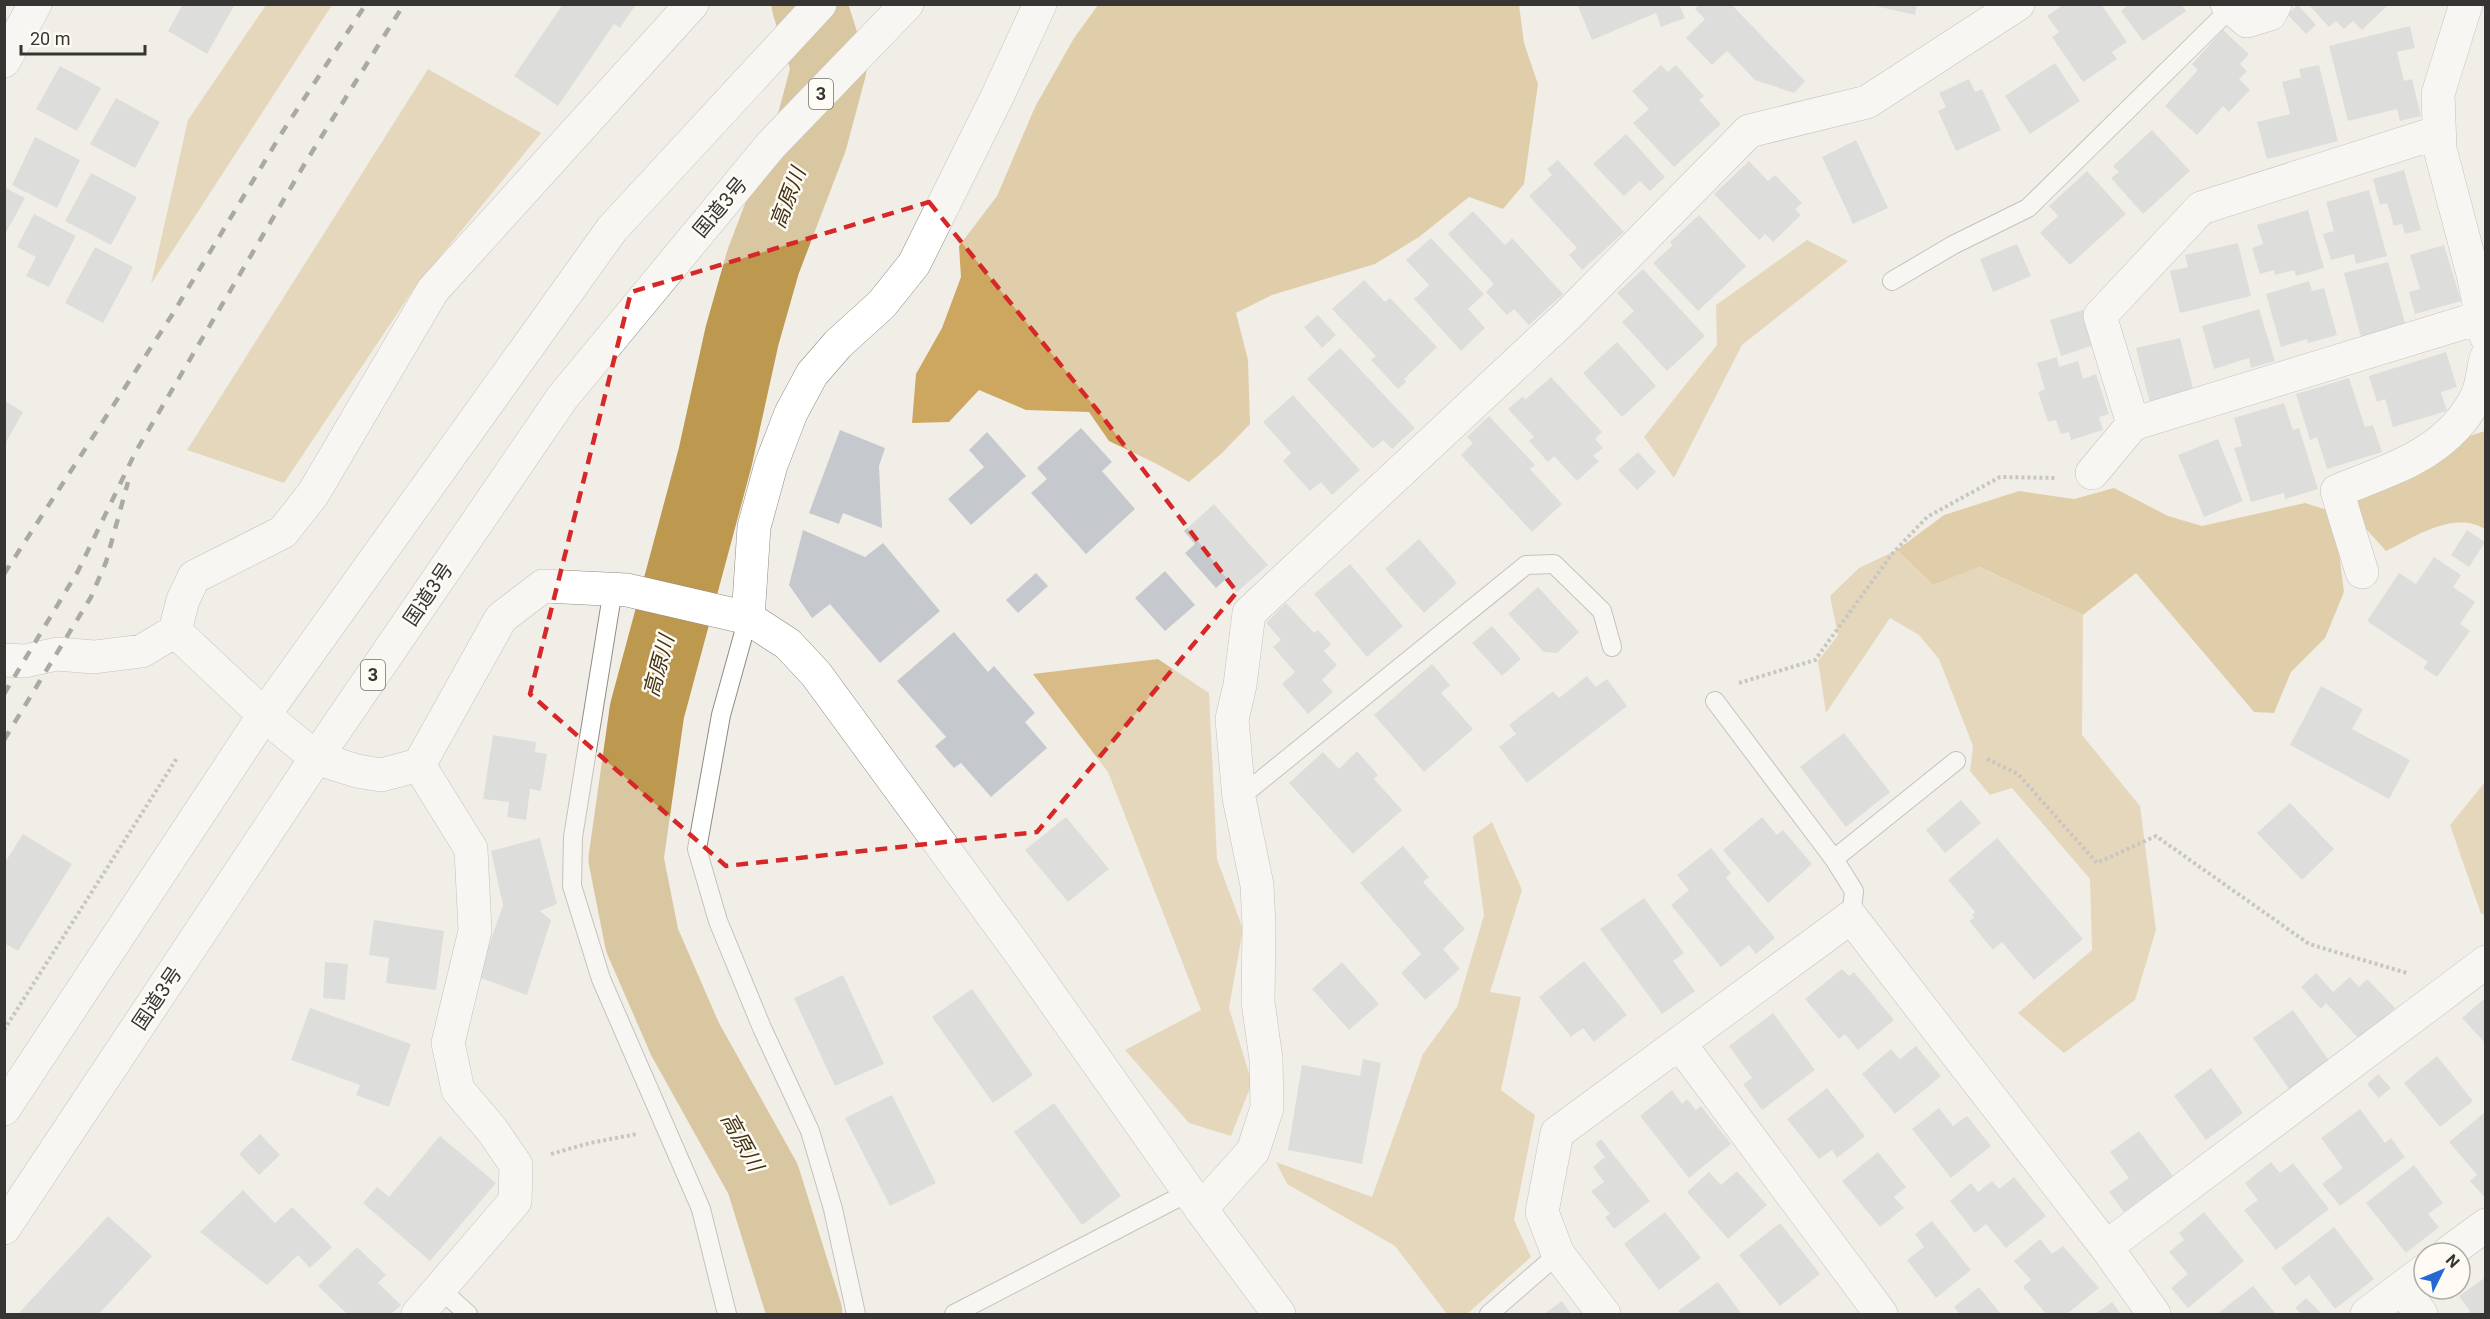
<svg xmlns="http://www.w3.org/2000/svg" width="2490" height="1319" font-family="Roboto,'Noto Sans JP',sans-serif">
  <rect width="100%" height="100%" fill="#f1eee8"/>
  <path fill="#d8bb87" d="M266 5H332L151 284 188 120Z
    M428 69 541 133 413 290 284 483 187 450Z
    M1807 240 1848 261 1742 345 1674 478 1644 437 1717 345 1716 305Z
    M1897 550 1933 585 1978 567 2083 615 2082 735 2140 806 2156 930 2135 1000 2064 1053 2018 1013 2092 950 2090 879 2012 788 1990 795 1970 771 1973 746 1939 659 1919 635 1890 618 1826 713 1818 661 1838 635 1830 596 1859 568Z
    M1158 659 1209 693 1217 859 1243 929 1229 1008 1252 1083 1231 1136 1189 1123 1125 1050 1201 1010 1108 772 1033 674Z
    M2485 782 2486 914H2481L2450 825Z
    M1492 822 1522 890 1490 992 1521 997 1501 1090 1535 1115 1514 1220 1531 1257 1467 1314H1447L1395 1246 1287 1184 1276 1162 1372 1197 1423 1054 1457 1007 1484 915 1473 836Z"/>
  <path fill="#cda75f" d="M1098 5H1519L1524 43 1538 84 1524 184 1503 209 1469 197 1419 237 1375 264 1272 295 1236 313 1248 360 1250 424 1222 453 1189 482 1155 463 1109 441 1089 412 1026 410 979 390 949 422 912 423 916 374 942 328 961 277 959 246 997 196 1035 107 1074 38Z
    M2485 431V529C2453 510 2415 537 2386 551L2367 530 2338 545 2344 592 2325 638 2291 672 2274 713 2254 712 2136 573 2083 615 1979 567 1933 585 1897 550 1944 515 2019 491 2074 499 2114 488 2168 516 2202 526 2305 503 2324 509 2356 501 2466 437Z"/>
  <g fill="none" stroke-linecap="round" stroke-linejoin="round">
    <path stroke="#bd984f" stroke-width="75" d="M805 1314 763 1179 685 1039 642 940 626 859 647 711 715 458 742 336 763 262 810 139 829 68 809 4"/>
  </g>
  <path fill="#c5c9ce" d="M183 4H235L207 54 168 31Z
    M563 4H636L620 28 614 24 558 106 514 76Z
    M1577 4H1679L1685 18 1661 27 1656 13 1592 40Z
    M1699 4H1731L1805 81 1794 93 1755 80 1727 51 1712 65 1686 38 1705 19 1695 9Z
    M1867 4H1917L1915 15Z
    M2064 4H2101L2127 42 2112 52 2117 59 2083 82 2052 37 2059 32 2047 16Z
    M2129 4H2181L2186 11 2143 41 2121 11Z
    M2308 4H2389L2362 30 2353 21 2344 29 2336 21 2329 27Z
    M2298 5 2316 25 2306 34 2287 14Z
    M2410 26 2415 48 2397 52 2404 81 2412 79 2421 116 2400 121 2397 109 2348 121 2329 46Z
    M2223 30 2249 54 2240 64 2247 71 2239 79 2250 90 2229 112 2223 106 2197 135 2165 106 2198 70 2192 64Z
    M2055 63 2080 101 2030 134 2005 96Z
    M1661 65 1668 72 1676 65 1704 96 1699 100 1721 124 1674 167 1633 123 1649 109 1632 91Z
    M2319 65 2338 141 2267 159 2257 122 2290 114 2282 82 2301 77 2299 69Z
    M60 66 101 88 77 131 36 109Z
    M1969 79 1975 92 1982 89 2001 130 1956 151 1938 111 1946 107 1939 93Z
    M116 98 160 122 135 168 90 144Z
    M2152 130 2190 171 2143 214 2111 178 2119 172 2113 166Z
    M1626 134 1665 177 1650 191 1640 181 1624 196 1593 164Z
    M35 137 80 160 57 208 12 185Z
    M1856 140 1888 208 1853 224 1822 157Z
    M1558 160 1624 232 1582 270 1569 255 1577 248 1529 196 1552 175 1547 169Z
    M1749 161 1768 181 1775 175 1802 203 1795 209 1801 215 1773 242 1765 234 1759 240 1714 194Z
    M2404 170 2421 230 2405 234 2402 224 2394 226 2387 203 2380 205 2373 179Z
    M2087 171 2126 214 2070 265 2040 233 2058 216 2049 206Z
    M91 173 137 197 111 245 65 221Z
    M4 187 25 198 4 236Z
    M2369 190 2387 256 2356 264 2354 254 2331 260 2323 234 2334 231 2326 202Z
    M2308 210 2324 268 2296 276 2294 270 2275 275 2274 270 2260 274 2252 248 2263 244 2257 225Z
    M1473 211 1505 245 1512 238 1563 294 1529 325 1514 309 1507 315 1486 292 1494 284 1448 234Z
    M34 214 76 236 49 287 26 276 36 257 17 247Z
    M1699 215 1746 266 1698 311 1653 263 1673 245 1670 242Z
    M1431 238 1484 294 1468 309 1485 328 1461 351 1414 299 1429 285 1406 260Z
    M2238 243 2251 296 2180 313 2170 271 2188 267 2185 255Z
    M2017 244 2031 276 1993 292 1980 259Z
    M2444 245 2461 301 2415 314 2409 292 2420 289 2410 255Z
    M95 247 133 267 103 323 65 303Z
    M2388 262 2406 326 2361 337 2344 273Z
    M1643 269 1705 336 1667 371 1622 322 1634 311 1617 293Z
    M1364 280 1385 302 1390 298 1437 347 1404 379 1406 382 1398 389 1371 360 1376 356 1332 309Z
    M2309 281 2312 291 2324 288 2337 335 2308 343 2307 339 2281 347 2266 294Z
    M2259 309 2275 361 2251 368 2249 358 2214 369 2202 326Z
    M2083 310 2094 345 2061 356 2050 320Z
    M1318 315 1336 335 1322 348 1304 327Z
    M2180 338 2194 392 2150 403 2136 348Z
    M1617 342 1656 386 1622 417 1583 373Z
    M1340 348 1415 428 1392 449 1383 440 1373 449 1307 379Z
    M2446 352 2457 387 2441 392 2447 411 2393 427 2385 399 2377 402 2369 376Z
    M2057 357 2059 367 2078 361 2083 379 2096 374 2109 414 2099 417 2103 430 2071 440 2069 432 2061 434 2056 420 2048 422 2038 392 2045 389 2037 363Z
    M1551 377 1602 432 1595 439 1603 448 1593 456 1599 461 1577 481 1554 456 1548 462 1529 441 1534 437 1508 409 1523 396 1525 400Z
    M2349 378 2365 427 2373 425 2382 452 2327 469 2317 437 2310 440 2296 394Z
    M1293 395 1360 470 1332 495 1321 482 1310 491 1283 461 1291 453 1263 422Z
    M5 401 23 412 5 444Z
    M2284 403 2293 430 2299 428 2318 489 2285 499 2284 493 2251 502 2234 448 2242 446 2234 418Z
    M1489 416 1535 465 1530 469 1562 504 1532 532 1461 455 1473 443 1467 437Z
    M1081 428 1112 462 1102 471 1135 509 1086 554 1031 493 1047 479 1037 468Z
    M840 430 885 448 879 466 882 528 843 513 839 524 809 513Z
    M987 432 1026 476 971 525 948 499 984 467 969 450Z
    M2218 439 2243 501 2204 517 2178 455Z
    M1638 452 1656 472 1637 490 1618 470Z
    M1214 504 1268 565 1237 592 1226 579 1216 588 1185 553 1195 544 1184 531Z
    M803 530 865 557 883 543 940 611 880 663 830 604 812 618 789 585Z
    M2467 530 2485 542 2469 567 2451 555Z
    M1419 539 1457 583 1424 613 1385 569Z
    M2434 557 2461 575 2453 587 2475 602 2460 624 2470 631 2437 677 2423 668 2428 662 2367 621 2399 573 2416 584Z
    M1350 564 1403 626 1367 657 1314 594Z
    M1165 571 1195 605 1165 631 1135 598Z
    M1036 573 1048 586 1018 613 1006 600Z
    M1538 587 1579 632 1557 653 1544 652 1508 614Z
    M1286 603 1314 633 1318 630 1331 644 1324 651 1337 665 1322 680 1333 692 1308 714 1282 684 1295 672 1273 647 1281 640 1266 623Z
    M1492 626 1521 659 1502 676 1472 643Z
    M954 632 988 672 994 666 1035 713 1025 722 1047 748 991 797 961 763 954 768 935 746 946 737 897 681Z
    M1432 664 1450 685 1441 693 1473 729 1424 772 1374 715Z
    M1587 676 1596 687 1607 679 1627 706 1527 783 1499 747 1516 734 1509 725 1553 691 1559 698Z
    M2321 686 2363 709 2352 729 2410 760 2389 799 2290 745Z
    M1844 733 1890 792 1846 827 1800 767Z
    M493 735 536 742 535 752 547 754 541 791 530 789 526 820 507 817 509 802 483 799Z
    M1357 751 1378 775 1374 779 1402 810 1353 854 1289 783 1323 752 1339 769Z
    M1961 800 1981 823 1945 853 1926 830Z
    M2290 803 2334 849 2302 880 2257 833Z
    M1066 817 1109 869 1068 902 1025 850Z
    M1762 817 1777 835 1783 830 1812 864 1768 903 1723 850Z
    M23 834 72 864 18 951 4 943V864Z
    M540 838 557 904 540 911 551 920 527 995 478 977 503 905 491 851Z
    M1997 838 2083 939 2034 980 2002 942 1993 950 1969 921 1974 918 1972 915 1975 912 1948 880Z
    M1403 846 1429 877 1423 882 1465 929 1443 949 1460 969 1425 1000 1401 973 1421 954 1360 883Z
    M1711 848 1731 873 1726 878 1775 938 1756 954 1749 945 1721 967 1671 905 1689 890 1677 875Z
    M1644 898 1684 953 1673 961 1695 991 1662 1014 1600 929Z
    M374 920 444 931 436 990 386 983 389 958 369 955Z
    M1584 961 1627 1015 1594 1042 1583 1028 1571 1037 1539 997Z
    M325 962 348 964 345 1000 323 998Z
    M1342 962 1379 1004 1349 1030 1312 989Z
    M1842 969 1849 976 1854 972 1894 1020 1858 1050 1845 1034 1839 1039 1805 999Z
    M2316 973 2333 992 2350 977 2359 987 2367 979 2395 1008 2360 1040 2326 1003 2321 1009 2301 987Z
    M843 975 884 1064 835 1086 794 998Z
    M972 989 1033 1075 993 1103 932 1017Z
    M2484 999 2486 1001V1044L2462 1018Z
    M310 1008 411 1044 389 1107 356 1095 360 1085 291 1060Z
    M2293 1010 2330 1062 2290 1090 2253 1038Z
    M1773 1013 1815 1070 1762 1110 1743 1084 1752 1078 1729 1046Z
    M1916 1046 1941 1076 1895 1114 1862 1074 1891 1049 1900 1059Z
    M2437 1056 2473 1101 2440 1127 2404 1083Z
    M1363 1059 1381 1063 1362 1164 1288 1150 1302 1065 1360 1076Z
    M2211 1068 2243 1113 2206 1140 2174 1096Z
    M2378 1074 2391 1088 2379 1098 2367 1084Z
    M1827 1088 1865 1136 1837 1158 1832 1150 1819 1159 1787 1119Z
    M1672 1090 1682 1104 1687 1099 1696 1110 1701 1106 1731 1144 1689 1178 1640 1116Z
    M892 1095 936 1183 890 1206 845 1118Z
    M1054 1103 1121 1196 1082 1225 1014 1132Z
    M1939 1108 1953 1126 1967 1116 1991 1146 1951 1178 1912 1129Z
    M2360 1109 2385 1143 2391 1138 2405 1157 2340 1206 2322 1184 2343 1168 2321 1138Z
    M2484 1113 2486 1115V1199L2470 1181 2477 1175 2449 1142Z
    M2139 1131 2173 1176 2124 1212 2109 1192 2129 1178 2110 1152Z
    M260 1134 280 1155 259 1175 239 1154Z
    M440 1136 496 1183 430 1261 363 1203 377 1187 389 1197Z
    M1601 1139 1650 1201 1614 1229 1605 1217 1610 1214 1591 1191 1604 1182 1593 1167 1605 1157 1595 1144Z
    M1878 1152 1906 1187 1894 1197 1904 1208 1880 1227 1842 1181Z
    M2271 1162 2280 1173 2293 1163 2329 1209 2276 1250 2244 1210 2258 1200 2245 1183Z
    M2414 1165 2443 1203 2428 1214 2439 1227 2406 1253 2366 1203Z
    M1737 1171 1767 1205 1728 1239 1687 1192 1709 1172 1721 1185Z
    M2014 1177 2046 1216 2006 1248 1986 1224 1975 1233 1950 1201 1971 1183 1978 1192 1992 1181 1999 1189Z
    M243 1190 275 1223 292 1207 332 1247 310 1268 298 1255 267 1285 200 1232Z
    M1665 1212 1701 1258 1659 1290 1624 1244Z
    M2204 1212 2244 1261 2188 1308 2171 1288 2188 1274 2169 1252 2184 1240 2179 1233Z
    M108 1216 152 1256 99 1314H18Z
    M1932 1221 1971 1270 1936 1298 1907 1260 1924 1247 1915 1234Z
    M1780 1223 1820 1274 1780 1306 1739 1255Z
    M2334 1227 2374 1279 2335 1309 2309 1275 2295 1286 2281 1268Z
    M2040 1239 2052 1254 2063 1246 2099 1288 2067 1314H2046L2023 1287 2031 1280 2014 1261Z
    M357 1247 386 1275 378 1283 401 1305 391 1314H347L318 1286Z
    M2486 1277V1314H2465L2470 1311 2459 1296Z
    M1718 1282 1741 1313 1681 1314 1678 1311Z
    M2253 1286 2276 1314H2217Z
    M1979 1287 2001 1314H1960L1954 1307Z
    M2306 1298 2322 1314H2301L2295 1308Z
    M1562 1301 1571 1314H1544Z
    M2112 1302 2121 1314H2095Z"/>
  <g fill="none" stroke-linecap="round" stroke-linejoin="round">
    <g stroke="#8f8c86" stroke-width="20">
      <path id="lane" d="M1892 281 1953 245 2028 208 2230 9
        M613 589 573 837 572 886 601 979 701 1209 727 1314
        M748 618 721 715 697 849 718 921 762 1028 810 1131 833 1209 856 1314
        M1715 701 1834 859
        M1239 798 1526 565 1554 564 1602 611 1612 647
        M1851 917 1854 891 1834 859 1956 761
        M441 1290 468 1314
        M954 1314 1189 1192
        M1489 1314 1558 1254"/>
    </g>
    <g stroke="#8f8c86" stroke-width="34">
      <path id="street" d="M2227 4 2247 21 2270 14 2275 4
        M2466 4 2438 94 2440 149 2473 274 2486 336
        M4 61 35 4
        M2439 132 2201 208 2100 316 2133 424 2482 317
        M2092 473 2133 424
        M2362 572 2337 491C2391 469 2447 454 2476 398 2482 387 2483 370 2486 358
        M748 618 754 527 771 465 791 413 812 374 838 344 882 304 914 264 998 95 1040 4
        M4 660 25 661 57 654 94 657 142 651 175 631
        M264 715 175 631 183 600 194 577 283 532 313 494 433 290 692 4
        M1680 1044 1881 1314
        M1201 1209 1253 1151 1267 1108 1266 1059 1258 1002 1259 926 1257 885 1239 798 1232 719 1240 685 1249 613 1568 315 1749 131 1867 102 2018 4
        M2106 1247 2486 962
        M2448 1253 2486 1225
        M2402 1288 2421 1314
        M418 1314 515 1201 516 1165 492 1130 458 1090 448 1043 475 931 471 849 419 765
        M1604 1314 1558 1254 1542 1212 1557 1133 1851 917 2106 1247 2154 1314
        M2367 1314 2424 1271"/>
    </g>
    <g stroke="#8f8c86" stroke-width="34">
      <path id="secondary" d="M264 715 316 758 357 771 381 775 419 765 501 618 543 586 627 590 748 618 788 644 816 674 1021 954 1201 1209 1279 1314"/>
    </g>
    <g stroke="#8f8c86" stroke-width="34">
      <path id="highway" d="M4 1109 264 715 612 229 820 4
        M4 1228 316 758 562 398 771 145 907 4"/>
    </g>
    <path stroke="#989692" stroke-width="4" stroke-dasharray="3 3" stroke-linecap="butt" d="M1739 683 1815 660 1892 554 1927 517 2000 477 2056 478
      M1987 759 2018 774 2097 863 2156 836 2309 944 2407 973
      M4 1030 177 758
      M551 1154 590 1143 637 1134"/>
    <use href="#lane" stroke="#fff" stroke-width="18"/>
    <use href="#street" stroke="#fff" stroke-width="33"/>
    <use href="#secondary" stroke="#fff" stroke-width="33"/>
    <use href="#highway" stroke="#fff" stroke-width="33"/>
    <path stroke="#575553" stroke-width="4.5" stroke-dasharray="10 10" stroke-linecap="butt" d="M4 574 172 315 283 131 366 4
      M4 694 78 571 135 453 307 160 404 4
      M4 740 91 597 106 562 128 482"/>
  </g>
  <path d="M0 0H2490V1319H0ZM929 202 1098 411 1237 592 1037 832 726 866 530 694 631 292Z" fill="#f1eee8" fill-opacity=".55" fill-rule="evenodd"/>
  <path fill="none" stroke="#d62828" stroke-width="4.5" stroke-dasharray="12 8" stroke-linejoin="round" d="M929 202 1098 411 1237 592 1037 832 726 866 530 694 631 292Z"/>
  <g text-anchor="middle" stroke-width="5" stroke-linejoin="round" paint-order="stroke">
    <g fill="#fefbf5" stroke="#72706d" stroke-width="1.5">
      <rect x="809" y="79" width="24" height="30" rx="4.5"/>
      <rect x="361" y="660" width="24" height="30" rx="4.5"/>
    </g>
    <g font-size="18" font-weight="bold" fill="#363533">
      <text x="821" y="100">3</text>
      <text x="373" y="681">3</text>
    </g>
    <g font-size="20" fill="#363533" stroke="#fefbf5">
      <text transform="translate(720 207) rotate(-50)" y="7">国道3号</text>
      <text transform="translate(428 594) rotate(-56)" y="7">国道3号</text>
      <text transform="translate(157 998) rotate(-56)" y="7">国道3号</text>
    </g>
    <g font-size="21" font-style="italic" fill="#423212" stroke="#fefbf5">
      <text transform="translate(788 198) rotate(-69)" y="7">高原川</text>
      <text transform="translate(659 666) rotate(-75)" y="7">高原川</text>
      <text transform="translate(742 1142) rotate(61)" y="7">高原川</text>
    </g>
  </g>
  <rect width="2490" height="1319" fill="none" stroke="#363533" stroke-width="12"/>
  <g transform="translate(2442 1271) rotate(47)"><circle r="28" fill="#fefbf5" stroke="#aeaca7" stroke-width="1.5"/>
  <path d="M0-4.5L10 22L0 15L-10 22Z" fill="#2568d4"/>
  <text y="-9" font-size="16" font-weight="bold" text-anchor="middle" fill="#363533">N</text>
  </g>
  <path d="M21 45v9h124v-9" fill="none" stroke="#363533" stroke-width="3"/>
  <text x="30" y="45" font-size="18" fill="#363533" stroke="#fefbf5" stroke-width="4.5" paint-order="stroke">20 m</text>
</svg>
